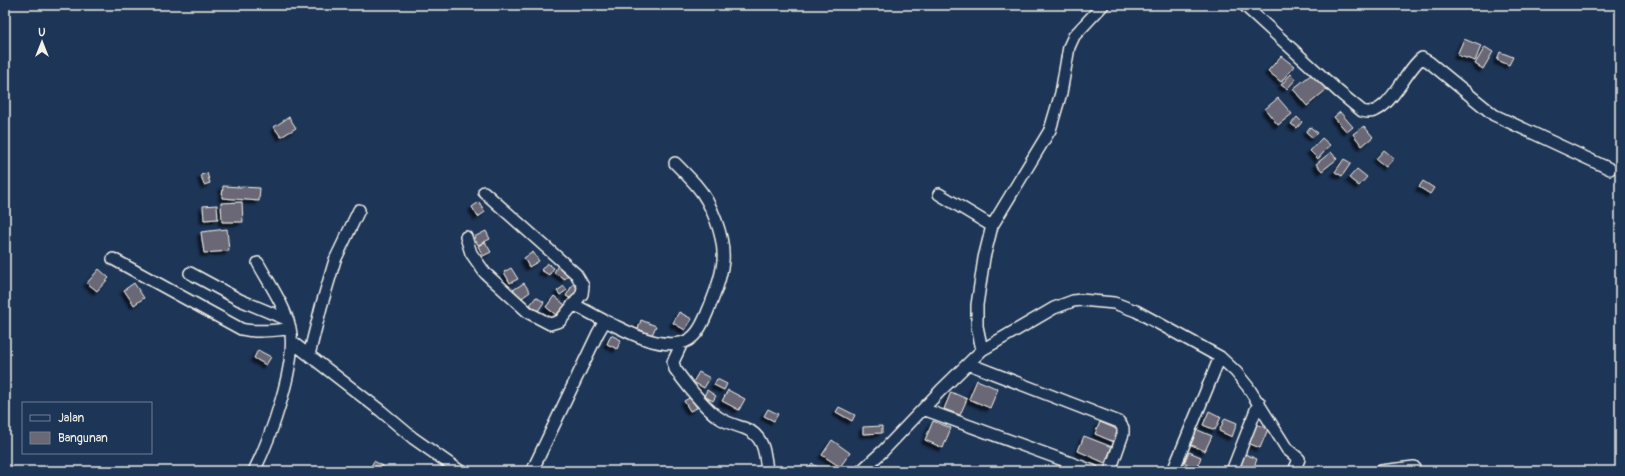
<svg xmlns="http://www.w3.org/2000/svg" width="1625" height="476" font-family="Pangolin,sans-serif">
  <defs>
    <filter id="shadow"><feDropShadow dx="-3.5" dy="3.5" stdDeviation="1" flood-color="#0009"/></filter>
  </defs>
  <rect width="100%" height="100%" fill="#1d3557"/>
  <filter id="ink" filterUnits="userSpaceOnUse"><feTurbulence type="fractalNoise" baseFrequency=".025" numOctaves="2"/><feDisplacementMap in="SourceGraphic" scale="8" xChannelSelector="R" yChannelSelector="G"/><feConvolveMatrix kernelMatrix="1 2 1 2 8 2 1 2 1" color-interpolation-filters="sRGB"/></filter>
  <g filter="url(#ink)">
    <path fill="#6b6876" stroke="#f4f1e8" filter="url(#shadow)" d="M1464 39 1481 46 1475 61 1457 55Z
      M1485 47 1493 52 1483 69 1475 64Z
      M1500 52 1513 57 1509 65 1497 60Z
      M1281 56 1294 66 1281 82 1268 71Z
      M1313 73 1327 89 1307 106 1293 89Z
      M1291 74 1296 79 1287 89 1281 85Z
      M1278 98 1292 114 1278 125 1265 109Z
      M1340 112 1353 127 1347 132 1334 117Z
      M289 117 296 128 281 137 274 127Z
      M1297 117 1302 122 1297 128 1291 124Z
      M1364 126 1373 137 1362 146 1353 134Z
      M1310 127 1318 133 1313 138 1306 132Z
      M1322 138 1330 145 1318 159 1310 151Z
      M1384 150 1394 158 1386 167 1376 159Z
      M1331 152 1337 159 1322 171 1316 164Z
      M1344 159 1351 163 1342 176 1335 172Z
      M1357 169 1367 177 1359 186 1349 178Z
      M207 173 210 183 204 185 201 175Z
      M1423 181 1434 188 1430 194 1419 187Z
      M223 186 260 188 259 201 222 198Z
      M242 202 243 222H222L221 203Z
      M479 202 485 212 478 217 472 207Z
      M217 205 218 219 204 220 203 206Z
      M227 229 229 251 204 253 201 232Z
      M486 231 490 239 478 245 474 237Z
      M485 242 491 252 483 256 478 246Z
      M533 252 539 261 529 267 524 258Z
      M547 263 554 268 549 275 541 270Z
      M558 265 570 272 565 279 554 273Z
      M511 268 518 279 510 283 504 272Z
      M99 269 109 278 97 291 87 283Z
      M134 283 144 298 134 305 124 290Z
      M524 283 530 292 519 300 513 290Z
      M573 284 579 288 572 299 566 296Z
      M564 286 567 290 560 295 557 291Z
      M554 296 565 305 556 315 546 307Z
      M536 297 544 302 538 311 530 305Z
      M679 312 692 319 685 330 673 323Z
      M641 320 656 326 652 335 638 329Z
      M611 335 621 340 617 349 607 344Z
      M258 350 271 357 266 365 254 358Z
      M699 372 710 378 704 388 693 382Z
      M717 379 727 384 724 390 714 385Z
      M977 380 998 389 990 408 969 399Z
      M707 390 716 396 713 401 704 396Z
      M728 390 745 399 739 410 722 401Z
      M951 392 967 399 960 415 944 409Z
      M691 397 697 408 690 411 684 401Z
      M839 407 855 415 852 421 836 412Z
      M768 409 778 414 774 421 764 416Z
      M1209 411 1221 417 1215 430 1203 425Z
      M1225 418 1237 423 1232 437 1219 431Z
      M933 421 951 428 943 448 925 440Z
      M1100 422 1119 430 1114 442 1095 434Z
      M1256 424 1268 429 1260 448 1248 443Z
      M882 426V433L863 434V427Z
      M1193 428 1212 436 1205 451 1187 443Z
      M1084 436 1112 447 1105 463 1078 451Z
      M832 440 850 453 840 467 822 455Z
      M1189 452 1201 457 1197 468 1184 463Z
      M1245 454 1257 459 1253 470 1240 465Z
      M374 461 390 471H368Z
      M812 463 823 471H807Z
      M1184 466 1196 471H1182Z"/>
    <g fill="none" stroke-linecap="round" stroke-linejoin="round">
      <g stroke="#f4f1e8" stroke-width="14">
        <path id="street" d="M1244 5 1339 92 1362 111C1388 120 1405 69 1422 58L1429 62 1494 115 1610 169
          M939 194 992 226
          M466 237 471 253 485 273 529 313 550 324 560 321 582 294 583 286 576 274 484 192
          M113 259 241 329C257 333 273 330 290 329
          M190 273 240 300 288 320
          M605 321C629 332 653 347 680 343 695 341 702 325 707 313 714 296 721 279 723 261 725 237 711 202 696 185 689 177 682 170 675 163
          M292 342 381 411 413 438 460 471
          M682 343 673 362 675 369C686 384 703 407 718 417 726 423 735 425 744 428 764 435 765 453 767 471
          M982 350 977 326V305L984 258 992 226 1050 130 1061 93 1069 47 1074 36 1103 5
          M309 355 321 307 335 260 359 210
          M969 364 1119 422 1123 428V434L1110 471
          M923 409 1093 471
          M254 471C270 439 298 363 290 328 285 306 269 283 258 263
          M532 471 598 333 605 321 573 304
          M861 471 883 451 941 390 982 350 1054 308 1073 301 1081 300 1114 303 1136 311 1220 357 1236 372 1248 387 1287 449 1299 459 1294 471
          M1173 471 1220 357
          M1232 471 1259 402
          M1381 471 1414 467"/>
      </g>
      <use href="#street" stroke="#1d3557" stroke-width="11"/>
    </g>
  </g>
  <rect width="1625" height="476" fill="none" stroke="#1d3557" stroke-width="20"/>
  <rect x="10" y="10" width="1605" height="456" fill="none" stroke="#f4f1e8" stroke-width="1.5" filter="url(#ink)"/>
  <rect x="22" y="402" width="130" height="52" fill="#1d3557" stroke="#738091"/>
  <rect x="30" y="415" width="20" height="6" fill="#1d3557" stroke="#738091"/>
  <text x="58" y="422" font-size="12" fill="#f4f1e8">Jalan</text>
  <rect x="30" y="432" width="20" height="12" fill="#6b6876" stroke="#738091"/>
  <text x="58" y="442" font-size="12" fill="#f4f1e8">Bangunan</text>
  <g transform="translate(42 42)" stroke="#1d3557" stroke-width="3" paint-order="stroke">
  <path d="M0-3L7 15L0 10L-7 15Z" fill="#f4f1e8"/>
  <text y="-6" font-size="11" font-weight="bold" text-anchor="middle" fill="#f4f1e8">U</text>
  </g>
</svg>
